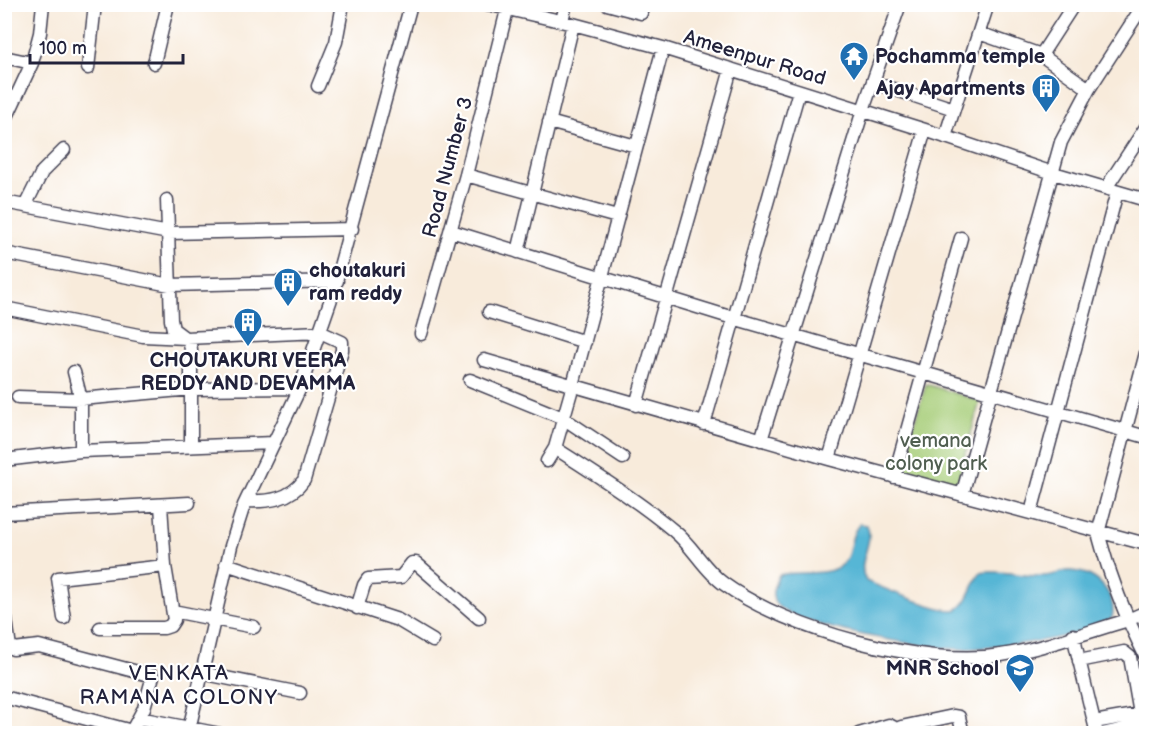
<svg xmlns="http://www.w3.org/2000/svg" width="1151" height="738" font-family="'Balsamiq Sans',sans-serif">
  <rect width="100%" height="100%" fill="#fff"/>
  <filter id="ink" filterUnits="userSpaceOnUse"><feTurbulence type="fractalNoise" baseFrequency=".0167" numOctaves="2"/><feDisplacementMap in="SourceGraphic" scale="12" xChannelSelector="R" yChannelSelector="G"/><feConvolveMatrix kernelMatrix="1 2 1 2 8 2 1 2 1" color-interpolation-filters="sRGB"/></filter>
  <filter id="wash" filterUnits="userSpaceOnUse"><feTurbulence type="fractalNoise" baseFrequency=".008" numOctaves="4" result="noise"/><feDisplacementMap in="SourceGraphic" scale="24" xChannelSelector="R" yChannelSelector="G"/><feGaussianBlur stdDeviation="1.35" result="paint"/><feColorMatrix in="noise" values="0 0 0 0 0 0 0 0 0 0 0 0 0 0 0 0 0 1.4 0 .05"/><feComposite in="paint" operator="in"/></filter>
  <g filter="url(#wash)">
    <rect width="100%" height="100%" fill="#f8ebdb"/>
    <path fill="#a5cc76" stroke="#647758" stroke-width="1.5" d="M926 384 980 401 956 488 898 476Z"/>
    <path fill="#57b6d5" stroke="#3c6c88" stroke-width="1.5" d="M860 524 867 525C875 545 855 561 866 581 881 587 947 616 958 609 969 602 973 584 980 573 1000 569 1020 576 1040 576 1050 577 1059 572 1068 571 1093 569 1118 593 1112 618 1080 640 1001 647 962 649 930 649 796 627 777 605 769 595 774 585 779 575 800 569 839 581 848 555 851 545 852 531 860 524Z"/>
  </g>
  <g filter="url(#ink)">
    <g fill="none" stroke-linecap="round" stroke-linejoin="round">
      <g stroke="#424053" stroke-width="15">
        <path id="minor" d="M487 4 573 24 663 48 925 130 1050 172 1146 200
          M607 4 641 13
          M1074 4 1041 55 1089 89
          M562 21 566 4
          M979 33 1041 55
          M4 57 32 63
          M154 63 168 4
          M88 68 95 4
          M875 83 954 109 988 4
          M318 86 336 42 343 4
          M549 122 636 146
          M4 123 32 63 40 33 43 4
          M945 137 954 109
          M466 175 617 217
          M1106 188 1146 127
          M167 200 171 320 173 329 189 341 191 349V444
          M4 202 169 233 352 229
          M25 206 42 172 64 150
          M451 231 733 318 1146 437
          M518 252 573 24
          M4 253 170 285 337 281
          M4 308 143 336 186 338 320 332 342 342V350L304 480C290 500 268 502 246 501
          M489 312 585 342
          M421 334 466 175 507 10
          M1146 353 1098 533C1109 574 1127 620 1146 657
          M484 360 829 459 1146 544
          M74 372 81 399V451
          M470 380 563 418 623 458
          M18 397 81 399 192 389 300 388
          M636 405 731 69
          M704 424 799 91
          M761 440 863 110 900 4
          M555 448C595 474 637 500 674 531 693 546 704 570 724 584 787 630 924 668 1001 655 1042 649 1087 632 1128 620L1146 612
          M829 459 925 130
          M4 460 81 451 274 443
          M547 461 555 448 573 385 663 48
          M894 477 961 238
          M962 495 1061 142 1089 89 1144 4
          M1033 505 1117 192
          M4 513 189 503
          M226 564 398 620 433 641
          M4 606 10 647 13 649 39 646 153 676 144 708 130 734
          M357 608 364 585 368 579 401 577 412 563H416L479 618
          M173 611 254 627
          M64 618 58 578 165 566
          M100 628H164L170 626 174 620 165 566 161 505
          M1073 635 1097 734
          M1079 661 1124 652 1130 657 1140 714 1094 722
          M201 673 300 693
          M4 697 132 731
          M139 718 220 734
          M188 734 231 546 244 505 300 388 332 296 411 4
          M859 734 889 725 893 727 895 734
          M901 734V727L953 716 959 717 963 734
          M1102 734 1146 724"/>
      </g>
      <use href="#minor" stroke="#fff" stroke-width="12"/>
    </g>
  </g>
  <defs>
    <g id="temple-pin" transform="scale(1.5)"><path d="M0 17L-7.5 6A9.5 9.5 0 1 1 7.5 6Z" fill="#1f6fb2" stroke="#fff"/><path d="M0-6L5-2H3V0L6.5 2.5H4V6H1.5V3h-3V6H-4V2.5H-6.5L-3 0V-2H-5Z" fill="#fff"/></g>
    <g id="building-pin" transform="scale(1.5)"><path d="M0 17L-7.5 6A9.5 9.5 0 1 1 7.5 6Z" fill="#1f6fb2" stroke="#fff"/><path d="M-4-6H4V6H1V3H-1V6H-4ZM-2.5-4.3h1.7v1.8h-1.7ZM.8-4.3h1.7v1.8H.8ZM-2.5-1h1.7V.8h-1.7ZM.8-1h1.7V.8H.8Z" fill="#fff"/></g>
    <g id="school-pin" transform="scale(1.5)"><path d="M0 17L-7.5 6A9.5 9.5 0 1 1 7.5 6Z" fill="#1f6fb2" stroke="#fff"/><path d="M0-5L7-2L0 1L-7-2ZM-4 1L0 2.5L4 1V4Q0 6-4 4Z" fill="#fff"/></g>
  </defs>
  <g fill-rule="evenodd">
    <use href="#temple-pin" x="854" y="56"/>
    <use href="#building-pin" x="1046" y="88"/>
    <use href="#building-pin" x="288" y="282"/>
    <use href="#building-pin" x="248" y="322"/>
    <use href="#school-pin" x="1020" y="668"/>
  </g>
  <g text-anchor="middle" stroke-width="4.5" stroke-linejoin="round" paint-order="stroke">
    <g font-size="20" font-weight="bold" fill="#22223b" stroke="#fff" text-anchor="start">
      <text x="875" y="63">Pochamma temple</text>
      <text x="1025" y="95" text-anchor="end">Ajay Apartments</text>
      <text x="309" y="277">choutakuri<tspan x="309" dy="23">ram reddy</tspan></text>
      <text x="248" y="367" text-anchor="middle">CHOUTAKURI VEERA<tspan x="248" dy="23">REDDY AND DEVAMMA</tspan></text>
      <text x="999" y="675" text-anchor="end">MNR School</text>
    </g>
    <g font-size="20" fill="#22223b" stroke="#fff">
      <text transform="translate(755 57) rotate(17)" y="7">Ameenpur Road</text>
      <text transform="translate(447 167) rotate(-75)" y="7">Road Number 3</text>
    </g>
    <g font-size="20" fill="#505e50" stroke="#fff">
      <text x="936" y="447">vemana<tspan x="936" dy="23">colony park</tspan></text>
    </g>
    <g font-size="21" letter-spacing="1.5" fill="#22223b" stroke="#fff">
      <text x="179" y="680">VENKATA<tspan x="179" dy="24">RAMANA COLONY</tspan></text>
    </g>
  </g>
  <rect width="1151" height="738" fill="none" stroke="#fff" stroke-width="24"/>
  <path d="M30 54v9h153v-9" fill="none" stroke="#22223b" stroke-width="3"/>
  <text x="39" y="54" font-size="18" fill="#22223b" stroke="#ffffff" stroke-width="4.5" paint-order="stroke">100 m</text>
</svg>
